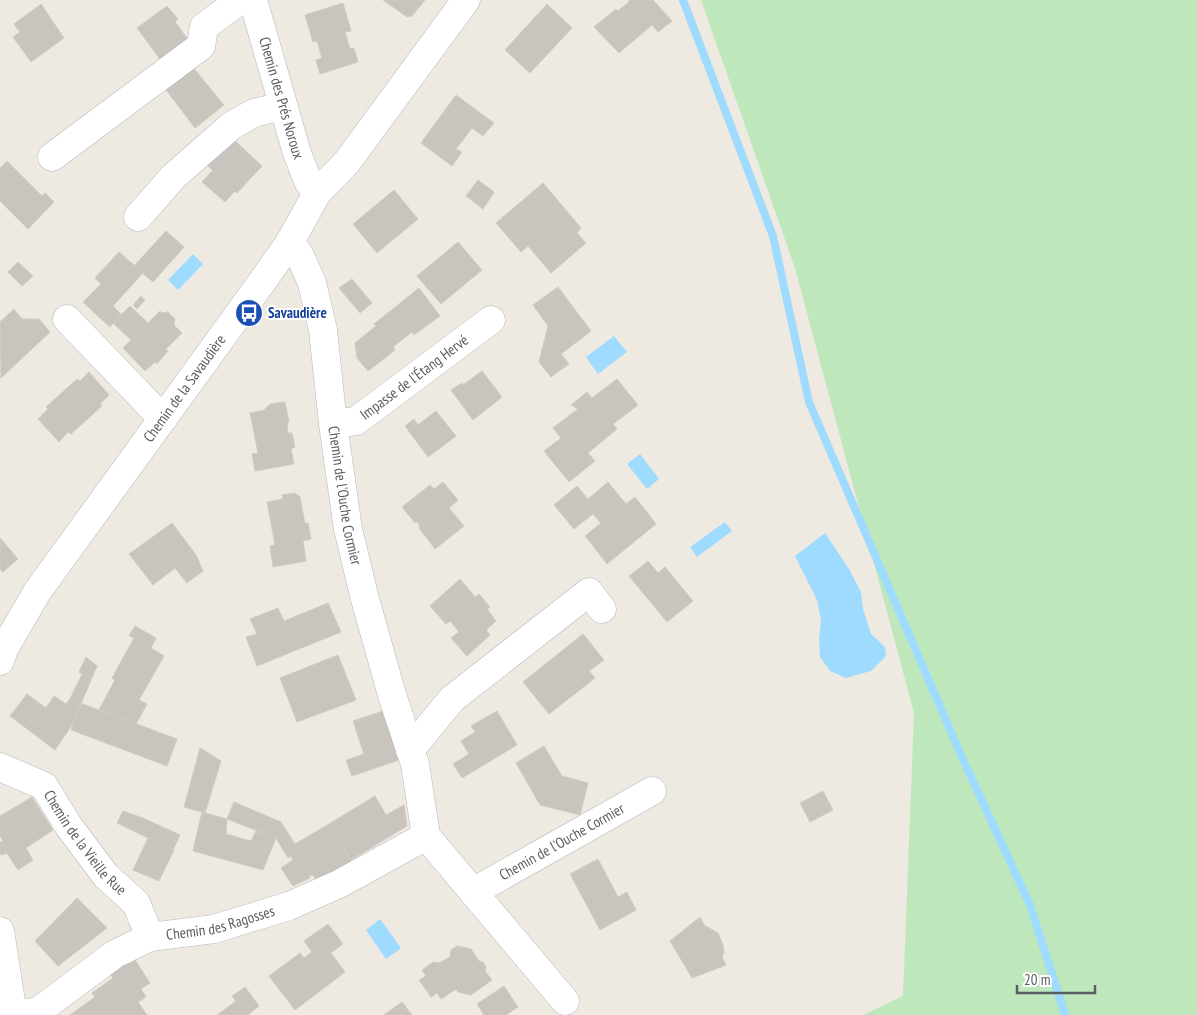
<svg xmlns="http://www.w3.org/2000/svg" width="1197" height="1015" font-family="'PT Sans Narrow',sans-serif">
  <rect width="100%" height="100%" fill="#eeeae1"/>
  <path fill="#bee7bb" d="M701 0H1197V1015H863L903 996 914 713 795 268Z"/>
  <path fill="#9fdbff" d="M193 254 203 264 178 290 168 280Z
    M614 336 627 352 598 374 586 357Z
    M640 454 659 479 647 489 627 464Z
    M725 522 732 531 697 557 690 547Z
    M825 533 849 569 861 592 863 609 871 634 885 647 886 656 871 671 846 678 830 671 820 657 819 639 821 620 817 600 795 556Z
    M380 919 401 948 386 959 366 930Z"/>
  <g fill="none" stroke-linecap="round" stroke-linejoin="round">
    <path stroke="#9fdbff" stroke-width="8" d="M683 0 773 236 809 402 961 755 1030 905 1065 1015"/>
  </g>
  <path fill="#c9c4be" stroke="#d3cbbf" d="M383 0H425L412 16 407 17Z
    M629 0H653L672 21 658 32 652 25 619 53 594 27 616 9 618 11 629 2Z
    M343 3 351 31 345 32 350 49 354 48 358 62 320 74 316 60 322 58 317 41 313 42 305 15Z
    M41 4 64 38 31 62 13 37 20 32 14 24Z
    M547 4 572 28 530 73 505 50Z
    M167 6 178 19 175 22 192 45 165 66 137 28Z
    M191 65 224 105 195 128 163 86Z
    M456 95 494 123 483 136 472 128 456 149 462 152 452 166 421 143Z
    M232 138 262 166 237 193 207 165Z
    M7 161 42 196 45 193 54 202 28 229 0 201V168Z
    M213 170 235 191 225 202 202 182Z
    M478 180 494 192 483 209 466 196Z
    M543 183 581 228 577 233 586 243 551 273 528 246 521 252 496 223Z
    M394 190 418 219 377 253 353 224Z
    M166 231 184 247 153 282 134 266Z
    M458 242 482 270 441 304 417 276Z
    M119 252 143 273 101 319 83 302 101 284 95 278Z
    M18 262 33 276 22 286 8 272Z
    M352 279 372 303 360 313 339 288Z
    M558 287 591 331 561 354 569 364 551 377 539 362 548 326 533 305Z
    M419 288 440 316 414 335 412 332 393 347 395 350 368 371 357 358 355 343 376 326 374 324Z
    M141 296 145 300 137 309 133 305Z
    M113 306 121 314 110 327 101 319Z
    M130 306 148 323 131 340 113 323Z
    M14 309 22 319H39L50 332 1 378 0 322Z
    M160 311 162 313 168 312 175 319 174 325 182 333 166 349 168 351 157 364 155 362 145 371 123 348Z
    M482 371 502 397 473 420 451 390 462 383 463 385Z
    M89 372 109 395 100 404 102 406 71 434 68 432 59 442 38 419 48 409 46 407 77 379 80 381Z
    M617 379 638 405 613 424 617 429 588 453 595 461 569 482 544 451 561 438 553 428 578 409 571 405 587 392 592 398Z
    M285 402 289 422 287 424 288 433H292L295 447 291 449 294 464 255 471 252 454 258 453 250 413 264 410 270 404Z
    M436 411 456 436 428 457 405 426 414 419 418 425Z
    M443 482 458 500 449 508 464 526 435 549 419 528 420 526 416 521 415 523 402 507 430 485 434 489Z
    M608 482 626 504 635 497 656 524 607 564 585 536 601 523 593 514 574 529 554 505 577 486 588 499Z
    M295 493 300 497 305 524 308 523 311 539 303 541 306 561 273 567 270 546 275 545 267 502 283 499 282 495Z
    M172 523 196 555 203 571 187 583 175 568 153 585 129 554Z
    M0 538 18 559 3 572 0 569Z
    M648 561 658 573 665 567 693 601 667 622 629 576Z
    M460 579 475 597 479 594 490 607 487 609 496 621 486 630 490 635 467 656 451 638 459 632 450 621 446 624 430 606Z
    M328 603 341 632 257 666 246 637 257 634 250 619 278 608 284 621Z
    M135 626 156 638 151 648 164 656 139 700 147 704 136 724 99 710 115 680 112 678 134 638 129 636Z
    M583 634 604 660 589 671 595 678 549 714 523 682Z
    M338 655 356 700 297 722 280 678Z
    M86 657 97 666 72 725 55 750 10 716 27 694 46 708 54 696 66 704 71 697 82 674 79 672Z
    M80 703 177 739 167 766 71 730Z
    M383 711 399 760 352 776 346 760 364 754 353 721Z
    M497 711 517 745 462 778 453 764 469 754 461 741 475 732 471 726Z
    M544 746 562 776 588 783 580 815 540 805 516 763Z
    M200 748 221 761 205 813 184 807Z
    M823 791 833 810 810 822 800 803Z
    M375 796 386 815 404 805 407 826 351 860 329 824Z
    M32 797 53 830 26 848 33 860 18 870 7 853 1 855 0 853V842L3 841 0 836V816Z
    M234 802 281 822 295 844 329 824 354 866 317 882 313 875 309 876 310 878 293 886 281 868 293 860 290 856 288 858 276 838 227 819Z
    M123 811 143 818 180 835 173 850 117 823Z
    M202 812 227 819 226 834 251 841 256 831 276 838 263 870 193 851Z
    M148 838 174 850 159 881 133 870Z
    M598 859 618 897 627 892 636 910 600 930 570 874Z
    M77 898 107 928 58 966 35 941Z
    M700 917 704 925 718 933 723 945 724 952 722 957 726 965 692 978 670 941Z
    M328 924 343 944 331 953 345 972 295 1010 269 976 300 953 304 958 312 952 304 941Z
    M457 946 471 949 479 961 483 962 486 967 485 971 492 980 471 995 458 992 456 989 441 999 437 993 431 997 419 980 426 976 422 970 433 962 439 963 450 957 451 950Z
    M127 959 130 964 135 960 150 983 141 989 146 997 138 1002 147 1015H70L95 997 92 993 113 978 108 971Z
    M504 986 518 1007 506 1015H484L477 1004Z
    M245 987 259 1006 248 1015H217L236 1001 232 996Z
    M402 1002 412 1015H384Z"/>
  <g fill="none" stroke-linecap="round" stroke-linejoin="round">
    <g stroke="#b4b8bd" stroke-width="29">
      <g id="minor">
        <path id="s1" d="M253 0 297 153 308 181 317 193"/>
        <path d="M52 157 201 46 204 27 240 0"/>
        <path d="M138 217 173 177 231 126 254 113 283 106"/>
        <path id="s2" d="M290 242 300 256 312 283 323 330 333 424 348 529 365 599 392 695 415 764 426 836 565 1001"/>
        <path d="M67 319 163 419"/>
        <path id="s3" d="M333 424 356 421 491 320"/>
        <path id="s4" d="M0 661 4 649 37 592 264 279 290 242 317 193 347 162 466 0"/>
        <path d="M410 750 452 699 589 592 602 609"/>
        <path id="s5" d="M0 767 44 786 68 825 106 876 136 903 150 937"/>
        <path id="s6" d="M473 892 652 791"/>
        <path d="M0 931 13 1015"/>
        <path id="s7" d="M19 1015 40 1010 115 954 150 937 214 929 289 906 339 884 426 836"/>
      </g>
    </g>
    <use href="#minor" stroke="#fff" stroke-width="28"/>
  </g>
  <defs>
    <g id="bus-disc" transform="scale(1.4375)"><circle r="9.5" fill="#1a4fb4" stroke="#fff"/><path d="M-5-6H5V4H4V6H2V4H-2V6H-4V4H-5ZM-3.5-4V0h7V-4ZM-3.5 1.2v1.5H-2V1.2ZM2 1.2v1.5H3.5V1.2Z" fill="#fff"/></g>
  </defs>
  <g fill-rule="evenodd">
    <use href="#bus-disc" x="249" y="313"/>
  </g>
  <g text-anchor="middle" stroke-width="4" stroke-linejoin="round" paint-order="stroke">
    <g font-size="15" fill="#595e63" stroke="#fff">
      <text dy="5" stroke="none"><textPath href="#s1" startOffset="102">Chemin des Prés Noroux</textPath></text>
      <text dy="5" stroke="none"><textPath href="#s3" startOffset="96">Impasse de l’Étang Hervé</textPath></text>
      <text dy="5" stroke="none"><textPath href="#s4" startOffset="330">Chemin de la Savaudière</textPath></text>
      <text dy="5" stroke="none"><textPath href="#s2" startOffset="262">Chemin de l'Ouche Cormier</textPath></text>
      <text dy="5" stroke="none"><textPath href="#s5" startOffset="118">Chemin de la Vieille Rue</textPath></text>
      <text dy="5" stroke="none"><textPath href="#s6" startOffset="102">Chemin de l'Ouche Cormier</textPath></text>
      <text dy="5" stroke="none"><textPath href="#s7" startOffset="226">Chemin des Ragosses</textPath></text>
    </g>
    <g font-size="15" font-weight="bold" fill="#164399" stroke="#fff" text-anchor="start">
      <text x="268" y="318">Savaudière</text>
    </g>
  </g>
  <path d="M1017 985v8h78v-8" fill="none" stroke="#595e63" stroke-width="2.5"/>
  <text x="1024" y="985" font-size="15" fill="#595e63" stroke="#ffffff" stroke-width="4" paint-order="stroke">20 m</text>
</svg>
